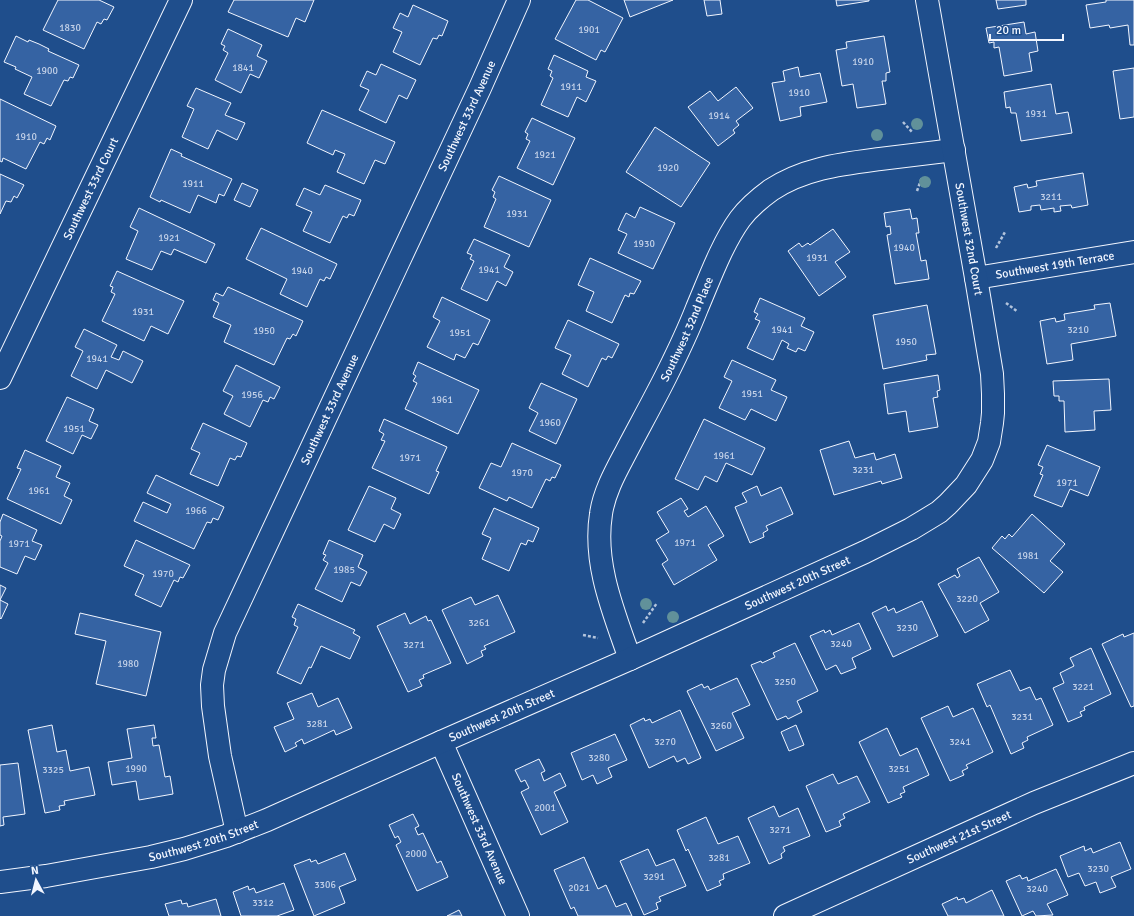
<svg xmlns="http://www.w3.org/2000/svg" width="1134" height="916" font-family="Signika,sans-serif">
  <rect width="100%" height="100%" fill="#1f4e8c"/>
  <path fill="#3563a3" stroke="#f2f6ff" d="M58 0H99L114 7 107 20 104 19 101 24 97 22 84 49 43 30Z
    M234 0H314L305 22 296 18 288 37 228 12Z
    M576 0H588L623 18 605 52 601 50 596 60 555 39Z
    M624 0H673L630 17Z
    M704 0H720L722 14 707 16Z
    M836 0H869V1L837 6Z
    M996 0H1026V5L998 9Z
    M1106 0H1134V45H1130L1128 25 1110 28 1109 25 1090 28 1086 5 1106 2Z
    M413 5 448 21 442 36 439 35 437 39 433 38 420 65 393 52 402 32 393 28 400 13 408 17Z
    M1024 22 1026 34 1035 32 1038 51 1029 53 1032 71 1004 76 999 47 994 48V42L989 43 986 28Z
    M228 29 262 45 257 56 267 61 259 78 250 74 241 93 215 80 228 53 223 50 225 46 221 44Z
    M16 36 28 42 29 40 39 44 49 49 48 51 79 65 73 78 70 77 68 81 64 80 51 106 24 94 32 77 15 69 16 67 4 62Z
    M884 36 890 72 886 73V81H882L886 104 857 108 853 84 842 86 836 50 847 48 846 42Z
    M554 55 588 71 586 77 596 81 586 102 577 97 568 117 541 105 553 78 550 76 552 71 548 69Z
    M381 64 416 80 407 99 399 95 386 123 359 110 369 90 360 86 367 71 376 75Z
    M798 67 800 77 820 73 827 102 800 107 801 116 780 121 772 83 785 81 783 71Z
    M1134 68V117L1120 119 1113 71Z
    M1051 84 1056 114 1068 112 1072 133 1021 141 1016 113H1011L1010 107 1006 108 1004 92Z
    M736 87 753 108 736 121 739 125 733 130 735 133 718 146 688 107 710 91 718 101Z
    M196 88 231 103 225 115 245 123 237 140 217 130 208 149 182 137 194 109 187 106Z
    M0 99 56 126 50 140 47 138 44 144 40 142 26 169 3 158 2 162 0 161Z
    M322 110 395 142 385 164 375 160 364 184 337 172 345 154 335 150 333 155 307 143Z
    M532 118 575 138 553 185 517 168 530 141 526 139 528 134 525 132Z
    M655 127 710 163 681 207 626 172Z
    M171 149 182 154 181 156 232 179 224 196 219 194 216 203 198 195 190 213 161 200 160 202 150 197Z
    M1083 173 1088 205 1072 208 1071 205 1060 206 1061 211 1054 212V208L1041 210 1040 205 1031 206V210L1019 212 1014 187 1027 184 1028 188 1037 186 1036 181Z
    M0 174 24 185 17 198 14 196 11 202 6 201 0 214Z
    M499 176 551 200 529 247 484 227 496 199 493 197 495 192 492 190Z
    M242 183 258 190 250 207 234 200Z
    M325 185 361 200 354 216 349 214 347 218 343 216 330 243 303 231 312 212 296 205 304 188 320 195Z
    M640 207 675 223 653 269 618 253 627 234 618 230 622 221 626 213 635 218Z
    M139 208 215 244 206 263 174 249 171 255 161 251 152 270 126 259 138 231 130 227Z
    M910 209 912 219 917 218 919 233H916L921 261 926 260 929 279 895 284 887 235 891 234 890 226 886 227 884 213Z
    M261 228 337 264 330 279 326 277 324 281 320 279 307 307 280 294 287 279 246 259Z
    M833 229 850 252 835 262 846 277 819 296 788 251 799 243 802 247 808 243 810 245Z
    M474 239 510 255 504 267 513 272 506 286 497 281 487 301 461 289 474 261 470 259 472 255 467 253Z
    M590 258 641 281 634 294 630 293 629 297 625 295 612 323 586 311 594 292 578 285Z
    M117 271 184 301 168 334 151 326 144 341 102 321 115 294 111 292 113 287 110 286Z
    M228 287 303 321 296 336 293 334 290 339 287 338 274 365 224 342 231 325 213 317 219 303 213 300 216 293 223 296Z
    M442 297 490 320 478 345 473 343 465 358 456 354 454 360 427 347 440 321 433 317Z
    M760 298 805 318 801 326 814 332 805 351 798 348 796 352 787 348 789 344 782 340 773 360 747 348 760 321 755 319 758 314 754 312Z
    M1110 303 1116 336 1071 344 1073 360 1047 364 1040 321 1055 318 1056 322 1065 320 1064 314 1095 309 1094 305Z
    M927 305 936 354 926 355 927 360 883 369 873 315Z
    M568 320 619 344 612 358 608 356 606 360 602 358 588 387 562 374 571 355 555 348Z
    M84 329 117 345 111 357 119 360 123 351 143 361 132 383 106 370 97 389 71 376 83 351 75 347Z
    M732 360 776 380 771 390 787 397 776 421 751 409 745 420 719 408 732 381 724 377Z
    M418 362 479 390 458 434 405 409 417 383 413 381 416 376 413 374Z
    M236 365 280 387 274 399 270 397 268 402 263 400 250 427 224 414 233 396 223 391Z
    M938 375 940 390 937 391 938 397 933 398 938 427 909 432 906 411 888 414 884 384Z
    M1109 379 1111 410 1094 411 1095 430 1065 432 1064 401H1059V396H1054L1053 381Z
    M541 383 577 399 556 444 529 431 538 413 529 408Z
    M67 397 94 409 89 421 98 425 91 439 82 435 73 454 46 441Z
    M384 419 447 447 436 471 439 472 429 494 372 468 385 441 381 440 384 434 379 431Z
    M704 419 765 448 752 475 726 463 717 482 705 476 698 490 675 479Z
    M203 423 247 443 241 457 237 456 235 460 230 458 218 486 190 474 200 453 191 449Z
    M849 441 855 458 874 453 876 460 895 454 902 478 882 484 881 481 834 495 820 450Z
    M512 443 561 465 555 478 552 477 550 481 546 479 532 508 509 497 507 501 479 488 491 463 501 467Z
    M1047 445 1100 467 1088 496 1070 489 1062 507 1034 496 1043 475 1040 474 1043 467 1038 465Z
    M25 450 61 466 56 477 70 483 64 496 72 500 61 524 7 499 21 469 17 468Z
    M156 475 224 507 218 520 213 518 211 523 207 522 194 549 134 521 143 502 167 513 171 504 147 493Z
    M369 486 396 498 391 509 401 514 394 529 384 524 375 542 348 530Z
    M757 486 761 496 781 487 793 514 766 526 768 530 763 533 764 537 750 543 735 507 747 502 742 493Z
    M681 498 688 509 684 511 688 517 706 506 724 536 708 545 717 560 674 585 662 564 668 560 656 540 669 532 657 512Z
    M494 508 539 528 533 542 528 540 526 545 521 543 509 571 482 559 491 538 482 534Z
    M3 514 37 530 32 541 42 545 35 560 25 556 17 574 0 567V541L2 536 0 535V522Z
    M1032 514 1065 544 1050 561 1063 572 1044 593 992 548 1002 536 1005 539 1009 534 1012 537Z
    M136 540 190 565 183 578 180 577 178 582 174 580 161 607 135 595 144 575 124 566Z
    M329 540 363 555 358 567 367 572 360 586 351 582 342 602 315 589 328 563 323 560 326 555 323 554Z
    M979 557 999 592 980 603 989 620 965 633 938 584 955 575 957 578 960 576 957 569Z
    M0 585 6 588 0 600 8 604 1 619 0 618Z
    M498 595 515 632 484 646 486 649 481 651 483 656 467 664 442 610 471 597 475 605Z
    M922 601 938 636 893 657 872 613 886 606 888 611 894 608 896 613Z
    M298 604 355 630 353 633 360 637 350 659 321 646 311 668 309 667 301 684 277 673 298 627 294 625 296 619 292 617Z
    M80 613 161 632 146 696 96 684 106 641 75 634Z
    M405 613 410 624 426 616 428 621 431 620 451 663 423 675 424 678 419 680 422 686 408 692 377 626Z
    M859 623 871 649 852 658 856 668 841 674 836 665 826 670 810 636 824 630 825 633 830 630 832 635Z
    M1134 633V706L1131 707 1102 644 1123 634 1124 637Z
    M795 643 818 691 797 701 802 712 788 719 786 716 777 720 751 665 761 661 762 663 775 657 773 653Z
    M1091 648 1111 694 1084 707 1085 710 1080 712 1082 716 1068 722 1053 688 1064 683 1060 673 1074 666 1070 658Z
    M1010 670 1020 691 1030 687 1036 700 1041 698 1053 725 1027 737 1028 740 1022 743 1024 748 1011 754 990 705 987 707 977 684Z
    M737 678 750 705 732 713 744 738 716 751 687 691 702 684 704 688 708 686 710 690Z
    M312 693 318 707 338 698 352 728 336 735 334 730 304 744 302 739 295 743 297 746 285 752 274 727 294 719 287 703Z
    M948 706 953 717 973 708 993 752 966 765 968 768 962 771 964 775 950 781 921 718Z
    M680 710 701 758 688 764 685 758 677 762 674 756 649 768 630 725 644 718 645 721 650 719 652 723Z
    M52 725 57 752 66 750 70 771 89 767 95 795 64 801 65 805 59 806 60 810 45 813 28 730Z
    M154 725 156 738H152L153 746 159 745 165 777 170 776 173 794 139 800 136 781 112 785 108 762 132 758 127 729Z
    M796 725 804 745 789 751 781 732Z
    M887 728 900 756 917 748 929 775 903 787 905 792 900 794 902 797 888 803 859 742Z
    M615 734 627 760 608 768 612 777 597 784 593 775 582 780 571 753Z
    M539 759 545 771 541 773 544 781 560 773 566 786 554 792 568 822 541 835 521 792 529 788 525 780 521 782 515 770Z
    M18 763 25 814 3 817 4 825 0 826V765Z
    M833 774 838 784 857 776 870 802 843 814 845 818 839 821 841 826 826 832 806 786Z
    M774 806 779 817 798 808 810 836 783 847 785 851 781 854 782 858 769 864 748 818Z
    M413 814 419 826 415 828 418 835 423 833 437 863 441 861 448 877 417 891 396 845 401 842 398 836 395 838 389 825Z
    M706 817 718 844 738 836 750 863 723 874 724 879 719 881 721 885 707 891 688 849 686 851 677 830Z
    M1120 842 1131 869 1111 877 1116 887 1100 893 1096 882 1085 886 1079 873 1068 877 1060 856 1084 846 1085 851 1091 848 1093 853Z
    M648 849 656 866 674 859 686 886 659 897 661 901 656 903 658 909 644 915 620 861Z
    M345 853 356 880 339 887 345 903 314 916 294 865 310 859 311 862 316 860 318 864Z
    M584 857 598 889 606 885 616 907 626 903 632 916H578L574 907 571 909 554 870Z
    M1056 869 1068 895 1047 904 1053 915 1036 916 1033 911 1022 916 1006 881 1020 875 1022 879 1027 877 1028 881Z
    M284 883 294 910 277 916H241L233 892 248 886 249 890 254 888 256 893Z
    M992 890 1004 916H948L942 904 957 897 958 900 964 898 966 903Z
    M216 899 221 916H169L165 904 181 900 182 904 187 903 188 907Z
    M459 910 462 916H447Z"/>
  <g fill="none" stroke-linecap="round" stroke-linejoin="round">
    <g stroke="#f2f6ff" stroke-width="24">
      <g id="street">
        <path id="s1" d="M976 278 1134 252"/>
        <path id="s2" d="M0 378 181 0"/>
        <path id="s3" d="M630 659C614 613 593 564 601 514 604 492 616 471 626 452 639 427 653 402 666 376 677 354 688 331 697 308 709 280 722 244 740 219 749 207 760 198 771 190 804 168 842 164 880 159 904 156 929 153 954 150"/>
        <path id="s4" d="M441 742 518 916"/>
        <path id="s5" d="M237 832 220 756 213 706 212 685 214 670 225 633 398 263 480 88 519 0"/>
        <path id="s6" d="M0 882 46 876 151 857 184 849 226 836 267 820 441 742 630 659 865 552 911 529 939 512 948 504 966 485 982 460 989 442 992 423 993 413V394L992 374 976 278 927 0"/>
        <path id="s7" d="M785 916 1034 803 1134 763"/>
      </g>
    </g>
    <path stroke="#b3c4dc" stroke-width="2.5" stroke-dasharray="3 2" stroke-linecap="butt" d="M903 122 912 132
      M917 191 922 177
      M996 248 1005 232
      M1006 303 1018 312
      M643 623 657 603
      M583 635 598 638"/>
    <use href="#street" stroke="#1f4e8c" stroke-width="22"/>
  </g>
  <g fill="#61919a">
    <circle cx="917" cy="124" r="6"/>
    <circle cx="877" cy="135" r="6"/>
    <circle cx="925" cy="182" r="6"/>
    <circle cx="646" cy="604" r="6"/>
    <circle cx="673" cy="617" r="6"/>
  </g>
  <g text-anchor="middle" stroke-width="3" stroke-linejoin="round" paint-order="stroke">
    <g font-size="10" fill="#c3d1e8">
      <text x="70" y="31">1830</text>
      <text x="589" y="33">1901</text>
      <text x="863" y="65">1910</text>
      <text x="243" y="71">1841</text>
      <text x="47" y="74">1900</text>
      <text x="571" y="90">1911</text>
      <text x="799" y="96">1910</text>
      <text x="1036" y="117">1931</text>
      <text x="719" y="119">1914</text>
      <text x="26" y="140">1910</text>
      <text x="545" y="158">1921</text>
      <text x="668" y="171">1920</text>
      <text x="193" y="187">1911</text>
      <text x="1051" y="200">3211</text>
      <text x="517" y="217">1931</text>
      <text x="169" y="241">1921</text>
      <text x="644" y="247">1930</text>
      <text x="904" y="251">1940</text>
      <text x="817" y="261">1931</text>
      <text x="489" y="273">1941</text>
      <text x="302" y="274">1940</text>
      <text x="143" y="315">1931</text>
      <text x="782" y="333">1941</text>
      <text x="1078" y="333">3210</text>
      <text x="264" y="334">1950</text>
      <text x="460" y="336">1951</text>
      <text x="906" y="345">1950</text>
      <text x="97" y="362">1941</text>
      <text x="752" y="397">1951</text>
      <text x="252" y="398">1956</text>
      <text x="442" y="403">1961</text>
      <text x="550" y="426">1960</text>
      <text x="74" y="432">1951</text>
      <text x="724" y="459">1961</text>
      <text x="410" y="461">1971</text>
      <text x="863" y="473">3231</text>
      <text x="522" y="476">1970</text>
      <text x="1067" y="486">1971</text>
      <text x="39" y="494">1961</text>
      <text x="196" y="514">1966</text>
      <text x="685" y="546">1971</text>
      <text x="19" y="547">1971</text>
      <text x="1028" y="559">1981</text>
      <text x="344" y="573">1985</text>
      <text x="163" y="577">1970</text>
      <text x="967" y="602">3220</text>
      <text x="479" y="626">3261</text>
      <text x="907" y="631">3230</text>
      <text x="841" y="647">3240</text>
      <text x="414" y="648">3271</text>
      <text x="128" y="667">1980</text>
      <text x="785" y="685">3250</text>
      <text x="1083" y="690">3221</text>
      <text x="1022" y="720">3231</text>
      <text x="317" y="727">3281</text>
      <text x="721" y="729">3260</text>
      <text x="665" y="745">3270</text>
      <text x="960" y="745">3241</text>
      <text x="599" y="761">3280</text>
      <text x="136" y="772">1990</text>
      <text x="899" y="772">3251</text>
      <text x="53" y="773">3325</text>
      <text x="545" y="811">2001</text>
      <text x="780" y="833">3271</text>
      <text x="416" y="857">2000</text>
      <text x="719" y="861">3281</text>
      <text x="1098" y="872">3230</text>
      <text x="654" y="880">3291</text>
      <text x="325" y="888">3306</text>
      <text x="579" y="891">2021</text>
      <text x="1037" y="892">3240</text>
      <text x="263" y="906">3312</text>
    </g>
    <g font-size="12" fill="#f2f6ff" stroke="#1f4e8c">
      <text dy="4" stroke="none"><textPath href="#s5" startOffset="774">Southwest 33rd Avenue</textPath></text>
      <text dy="4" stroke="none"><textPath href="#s2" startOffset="210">Southwest 33rd Court</textPath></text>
      <text transform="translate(969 239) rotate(80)" y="4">Southwest 32nd Court</text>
      <text dy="4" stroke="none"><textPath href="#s1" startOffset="80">Southwest 19th Terrace</textPath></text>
      <text dy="4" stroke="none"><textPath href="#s3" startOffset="354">Southwest 32nd Place</textPath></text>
      <text dy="4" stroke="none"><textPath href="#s5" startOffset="450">Southwest 33rd Avenue</textPath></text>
      <text dy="4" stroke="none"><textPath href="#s6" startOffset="856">Southwest 20th Street</textPath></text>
      <text dy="4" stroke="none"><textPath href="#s6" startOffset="532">Southwest 20th Street</textPath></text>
      <text dy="4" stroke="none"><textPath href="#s4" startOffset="95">Southwest 33rd Avenue</textPath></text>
      <text dy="4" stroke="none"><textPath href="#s7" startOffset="191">Southwest 21st Street</textPath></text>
      <text dy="4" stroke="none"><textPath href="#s6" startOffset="208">Southwest 20th Street</textPath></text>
    </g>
  </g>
  <g transform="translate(36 880) rotate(353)" stroke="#1f4e8c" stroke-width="3" paint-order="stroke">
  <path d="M0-3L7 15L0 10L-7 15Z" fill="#f2f6ff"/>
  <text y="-6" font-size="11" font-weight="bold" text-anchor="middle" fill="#f2f6ff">N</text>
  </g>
  <path d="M990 34v6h73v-6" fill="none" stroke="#f2f6ff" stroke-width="2"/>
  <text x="996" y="34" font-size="12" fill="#f2f6ff" stroke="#1f4e8c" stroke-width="3" paint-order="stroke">20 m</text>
</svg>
